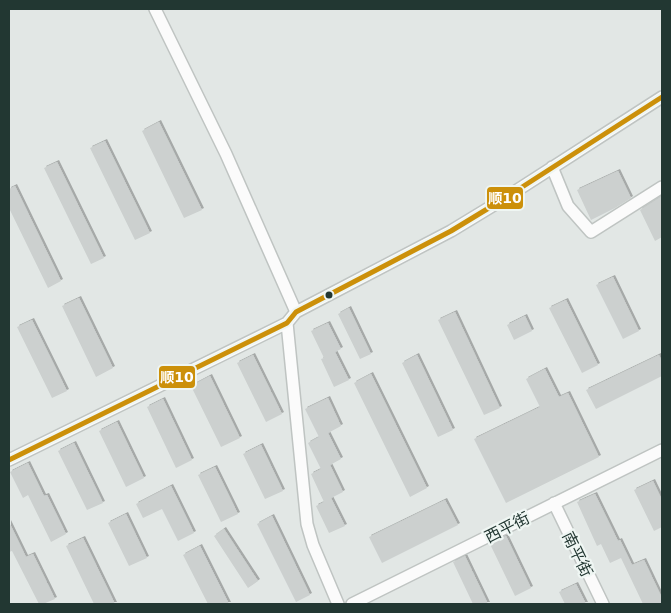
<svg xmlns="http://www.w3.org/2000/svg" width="671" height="613" font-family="'DejaVu Sans','Noto Sans SC',sans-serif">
  <defs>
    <filter id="shadow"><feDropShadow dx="2" dy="-2" stdDeviation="0" flood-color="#0004"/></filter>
  </defs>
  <rect width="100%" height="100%" fill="#e2e7e5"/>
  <path fill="#ccd0cf" filter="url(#shadow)" d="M159 122 202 210 184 218 142 131Z
    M105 141 150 233 135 240 90 148Z
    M57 162 104 258 91 264 44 168Z
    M618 171 631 198 615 208 591 220 577 190Z
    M15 186 61 281 48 288 9 208V189Z
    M662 196V237L655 241 640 210Z
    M613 277 639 331 623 339 596 285Z
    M79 298 113 368 96 377 62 306Z
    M566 300 598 365 582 373 549 308Z
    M349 308 371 354 360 359 338 314Z
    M455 312 500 408 484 415 438 320Z
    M525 316 532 331 514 340 507 325Z
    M32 320 67 391 52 398 17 327Z
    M328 323 341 349 335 352 349 380 334 387 321 359 324 358 311 331Z
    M253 355 282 414 266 422 237 363Z
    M417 355 453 430 438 437 402 363Z
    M659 355 662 362V376L596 409 586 390Z
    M545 369 559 397 568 393 599 457 506 503 474 439 540 407 526 379Z
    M371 374 427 488 410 497 354 383Z
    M210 376 240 438 221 447 191 386Z
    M328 398 341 426 328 433 341 459 330 465 343 492 331 498 345 526 329 533 316 506 324 502 311 474 321 469 308 443 319 437 305 409Z
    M163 399 192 460 176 468 147 407Z
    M117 422 144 478 126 487 99 431Z
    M74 443 103 503 87 510 58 451Z
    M261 445 283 491 265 499 243 454Z
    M28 463 44 496 47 495 66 534 51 542 28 495 23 498 10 472Z
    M215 467 238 514 221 522 198 475Z
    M653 481 662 500V527L654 531 634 490Z
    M171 486 194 533 178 541 162 509 143 518 136 504Z
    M595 494 618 541 620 540 632 565 644 560 662 598V604H643L621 558 610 563 601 544 597 546 577 502Z
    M445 500 458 525 382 563 369 537Z
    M126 514 147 558 129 566 108 523Z
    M272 516 310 595 296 602 257 524Z
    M9 522 26 557 33 554 55 599 43 604H39L12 551 9 552Z
    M224 529 258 581 248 588 214 536Z
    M506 536 531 588 515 596 490 544Z
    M83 538 115 604H94L66 546Z
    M200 546 229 604H208L183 555Z
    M465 556 488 604H473L453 562Z
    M576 584 586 604H565L559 592Z"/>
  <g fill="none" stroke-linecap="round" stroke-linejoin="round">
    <g stroke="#bfc4c2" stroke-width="14">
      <path id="minor" d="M155 9 226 154 296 312
        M552 167 568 206 591 232 662 187
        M287 323 307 524 313 545 338 604
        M9 460 287 323 296 312 451 231 502 200 662 97
        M554 503 603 604
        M352 604 662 450"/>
    </g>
    <use href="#minor" stroke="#fbfbfb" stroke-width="11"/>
    <g stroke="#eff6f3" stroke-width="9">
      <path id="bus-1" d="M9 460 287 323 296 312 451 231 502 200 662 97"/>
    </g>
    <use href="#bus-1" stroke="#cc900a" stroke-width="5"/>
  </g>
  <circle fill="#223732" stroke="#eff6f3" stroke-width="2" cx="329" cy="295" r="4.5"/>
  <g text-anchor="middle" stroke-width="4.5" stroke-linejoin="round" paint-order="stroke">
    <g font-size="16" fill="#223732" stroke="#eff6f3">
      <text transform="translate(507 527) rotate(-27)" y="6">西平街</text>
      <text transform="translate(578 554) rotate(64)" y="6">南平街</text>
    </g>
  </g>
  <g stroke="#eff6f3" stroke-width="2">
    <rect x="486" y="186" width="38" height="24" rx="5" fill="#cc900a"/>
    <rect x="158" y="365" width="38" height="24" rx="5" fill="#cc900a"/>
  </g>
  <g font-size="14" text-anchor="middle" font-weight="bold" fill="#fff">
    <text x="505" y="203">顺10</text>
    <text x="177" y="382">顺10</text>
  </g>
  <rect width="671" height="613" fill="none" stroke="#223732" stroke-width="20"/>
</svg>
